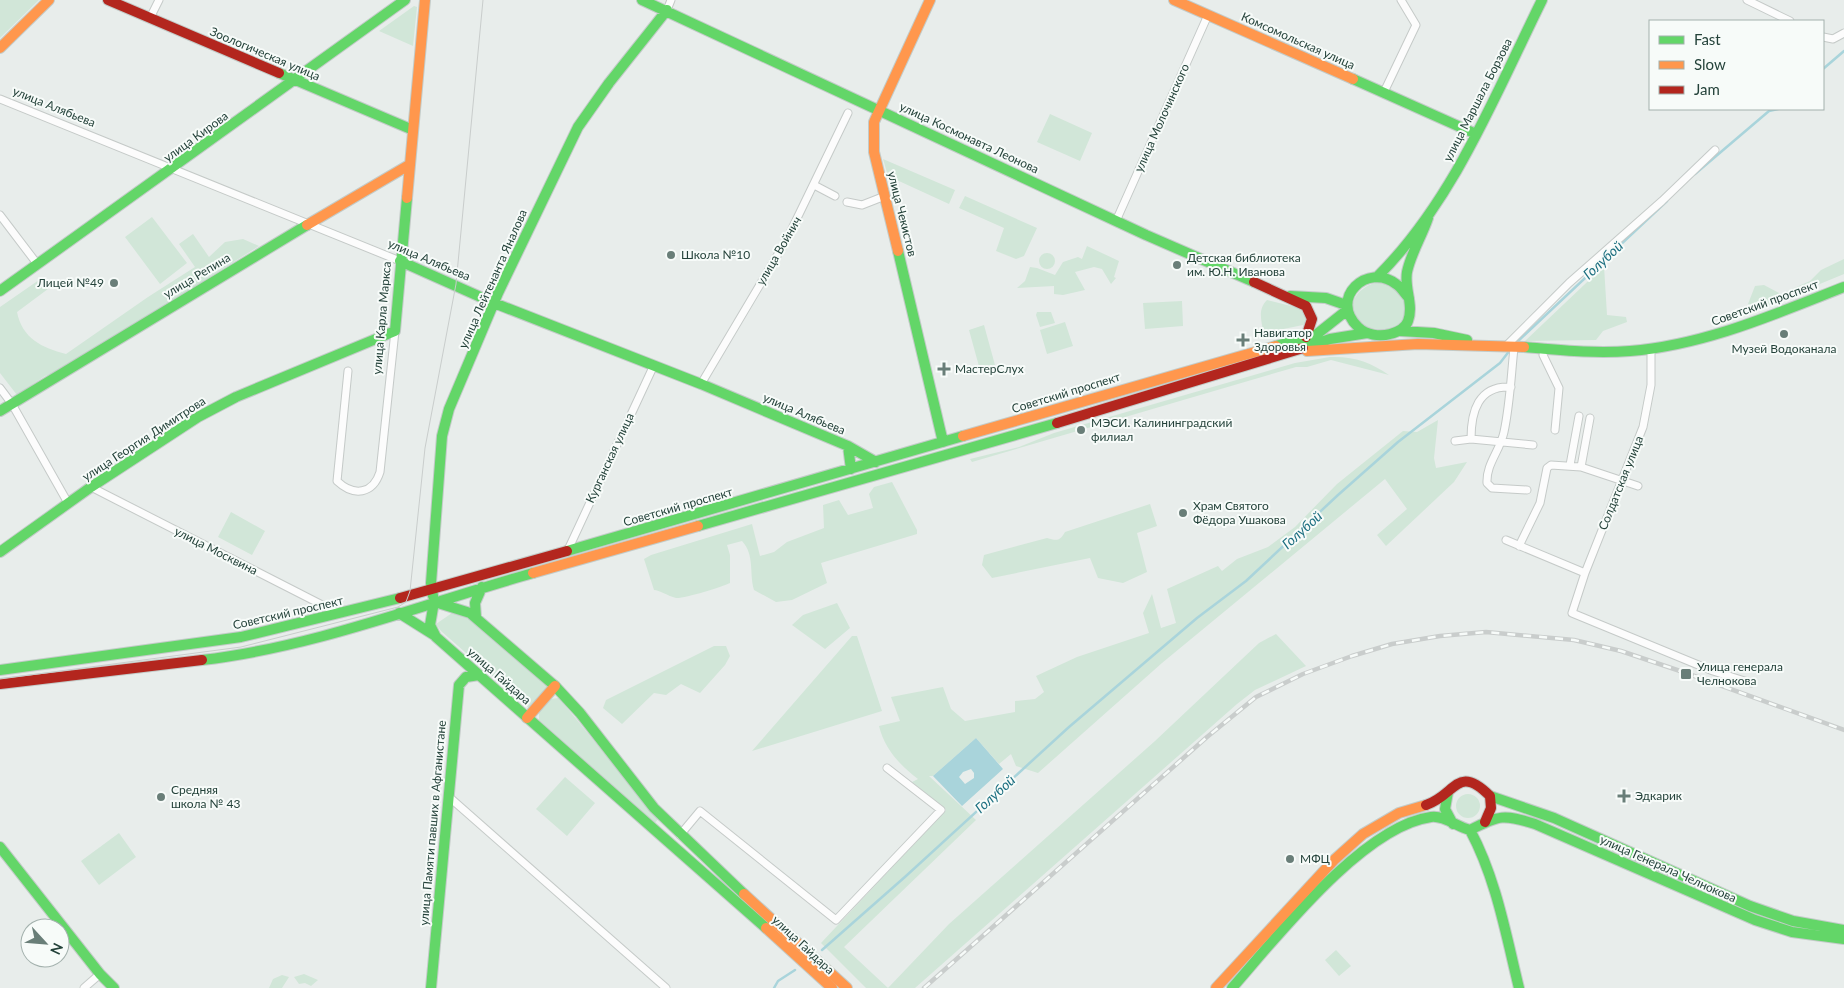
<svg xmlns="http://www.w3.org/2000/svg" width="1844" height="988" font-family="Lato,sans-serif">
  <rect width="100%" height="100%" fill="#e8edeb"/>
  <path fill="#d1e6d8" d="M0 0H39L0 38Z
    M414 6 417 7 413 46 379 31Z
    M1050 114 1092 133 1080 161 1037 142Z
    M883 159 955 190 949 204 888 176Z
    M965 196 1037 228 1024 256 1016 259 996 251 1004 228 959 208Z
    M152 217 187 263 160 284 125 237Z
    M193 234 209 257 225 242 243 239 259 246 62 370 45 376 17 395 0 373V307L39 280 52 286 17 312C22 338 42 348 66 354L148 297 195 267 179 244Z
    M1087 246 1119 261 1114 277 1116 278 1111 284 1102 269 1094 267 1075 272 1085 290 1063 295 1054 294V286L1017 288 1025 281 1030 267 1037 268 1055 275 1063 262 1078 257 1082 259Z
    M1039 261a8 8 0 1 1 16 0a8 8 0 1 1-16 0Z
    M1844 259V274L1757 310 1748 304 1755 286 1764 285 1781 294 1810 281 1821 270Z
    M1604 266 1607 315 1626 317 1627 322 1603 331 1596 340 1525 341Z
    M1380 282 1391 286 1403 297C1404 302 1406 309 1405 313 1402 335 1374 331 1360 324 1343 306 1358 285 1380 282Z
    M1267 300 1303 309 1307 322 1303 325 1269 332 1263 330C1261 319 1258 309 1267 300Z
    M1182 301 1183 326 1145 329 1143 303Z
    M1037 312H1051L1055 323 1040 327 1036 315Z
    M1065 322 1073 346 1047 354 1040 330Z
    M984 325 995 365 980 370 969 330Z
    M1330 357C1354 356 1370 362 1389 375L1331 360 1307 367H1296L972 462 970 459 1019 447 1054 433 1295 363Z
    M1438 420 1434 458 1436 468 1467 462 1454 482 1386 546 1377 535 1407 509 1385 479 1162 663 1038 773 1016 766 1011 754 999 764 976 738 933 776H929L976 820 844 947 888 988H866L821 943 946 810 912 782 918 779C900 765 885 750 879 726L900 721 891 697 943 687 951 709 965 721 1015 712V701L1035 699 1044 692 1036 676 1077 657 1149 633 1143 613 1152 594 1161 628 1176 623 1167 589 1218 566 1222 571 1237 559 1268 547 1295 527 1337 484 1403 431 1417 432Z
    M892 482 917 530V534L821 563 827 583 792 600 776 602 754 590C749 573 755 555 742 541L727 545 730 555V583C722 587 683 599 676 598 668 596 659 590 654 590L644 559 651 555 752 524 760 556 774 552 787 542 824 528 823 505 839 500 848 515 873 508 869 494 874 487Z
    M1150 504 1157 526 1137 533 1147 572 1123 583 1098 578 1090 558 992 578 982 565 984 555 1047 538C1057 541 1060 541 1065 532Z
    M231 512 265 531 252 555 218 537Z
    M837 603 850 628 825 649 792 625 803 615Z
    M452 613 475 621 548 687 530 709 441 631 436 624Z
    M1276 634 1306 666 1255 690 1237 704 915 988H888L949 924 1155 741 1259 643Z
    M852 636H857L882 711 752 751Z
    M714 646H726L730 656 725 665 700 693 681 684 666 695 654 693 622 724 603 708 606 700Z
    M559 698 658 819 655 823 539 720V713L550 699Z
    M565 777 595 803 567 836 536 809Z
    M1456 806a12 12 0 1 1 24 0a12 12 0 1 1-24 0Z
    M119 833 136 857 99 885 81 861Z
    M1336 950 1351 966 1339 976 1325 960Z
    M304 974 318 980 311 986 305 983 299 984 294 977Z
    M282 975 289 977 282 988H269L273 979Z"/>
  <path fill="#a9d4db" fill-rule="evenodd" d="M976 738 1003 769 962 806 933 776ZM971 769 974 773V778L965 784 959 777 963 772Z"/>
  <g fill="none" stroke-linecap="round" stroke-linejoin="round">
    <path stroke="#a9d4db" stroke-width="2.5" d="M1823 69 1844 51
      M1695 174 1769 111 1778 109
      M1517 342 1667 201
      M822 950 906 876 1069 727 1197 618 1246 581 1338 495 1398 442 1500 363 1510 350
      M774 988 778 981 795 970"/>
    <g stroke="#c5cac8" stroke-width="9">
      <path id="street" d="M1747 0 1790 21
        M667 10 671 0
        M150 18 159 0
        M1823 37 1833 39 1844 33
        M1384 92 1416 25 1401 0
        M0 99 400 261
        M814 185 835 196
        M847 202 862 205 885 196
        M0 215 38 265
        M1116 221 1208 15
        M1505 347 1569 283 1662 201 1715 150
        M1514 348C1511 376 1510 404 1504 432 1500 451 1486 464 1487 483L1492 488 1527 490
        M1651 349V385L1643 427 1585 573 1572 613 1713 671 1751 683
        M1544 351 1543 355 1559 388 1555 430
        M348 371 337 481C354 497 373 494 380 472L395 331
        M701 384 787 239 848 113
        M0 388 12 404 68 503
        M1471 439 1533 445
        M1455 441 1471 439C1471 412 1478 385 1511 387
        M1570 465 1579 416
        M1581 467 1590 418
        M91 487 338 613
        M1506 540 1585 573
        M1519 546 1540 503 1547 468 1551 465 1581 467 1638 486
        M567 552 654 365
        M448 796 666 988
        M680 835 700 811 836 920 941 810 887 768
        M84 988 100 974"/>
    </g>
    <g stroke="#c3cbc8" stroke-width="12">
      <path id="fast" d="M642 0 1146 235 1254 282
        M279 73 413 130
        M1353 79 1476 134
        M898 251 943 442
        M400 261 494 303 701 384 848 446 876 462
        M1378 276C1454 200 1495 95 1542 0
        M0 291 405 0
        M1290 296 1326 298 1346 305
        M1409 298C1405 294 1401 287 1396 284 1368 262 1328 298 1358 327 1366 335 1380 337 1390 334 1398 332 1405 329 1408 321 1414 305 1404 288 1407 272 1411 253 1422 236 1428 218
        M1400 331 1434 333 1467 340
        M1276 346 1317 334 1346 311
        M1524 347C1559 350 1595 354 1630 351 1705 345 1775 314 1844 287
        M1303 348 1330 339 1367 333
        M0 411 307 225
        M848 446 851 469
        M698 526 1057 423
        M567 551 963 436
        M0 552 91 487 198 417 236 397 395 331 407 198
        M433 596 431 583 442 436 449 409 498 293 578 127 609 83 667 10
        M434 602 430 625 436 637 766 928
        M435 602 470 613 555 686 580 713 654 808 744 894
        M399 613 434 635
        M476 617 475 603 482 587
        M202 660C315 647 423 604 533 573
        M0 670 241 637 400 598
        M1448 792 1445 809 1453 824
        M1490 796 1554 818 1750 906 1793 921 1844 930
        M1470 830C1496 878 1506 935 1519 988
        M0 847 100 974 114 988
        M431 988 459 685 466 677 479 675
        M1232 988C1276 938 1363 826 1431 817 1444 815 1457 827 1470 830 1500 815 1503 814 1535 824L1755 920 1792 932 1844 939"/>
    </g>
    <g stroke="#c3cbc8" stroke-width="12">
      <path id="slow" d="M1174 0 1353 79
        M0 48 49 0
        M407 198 425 0
        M307 225 409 165
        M898 251 874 152V122L930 0
        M1307 351 1418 344 1524 347
        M963 436 1276 346
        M533 573 698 526
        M527 718 555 686
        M744 894 847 988
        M766 928 832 988
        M1216 988 1334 860 1363 834 1399 813 1426 805"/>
    </g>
    <g stroke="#c3cbc8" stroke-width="12">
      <path id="jam" d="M108 0 279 73
        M1254 282 1306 306 1312 319 1306 337
        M1057 423 1303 348
        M400 598 567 551
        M0 684 202 660
        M1426 805C1456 795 1457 763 1490 796L1491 808 1485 822"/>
    </g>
    <use href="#street" stroke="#fcfcfc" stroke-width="7"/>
    <use href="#fast" stroke="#63d668" stroke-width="10"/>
    <use href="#slow" stroke="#ff974d" stroke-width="10"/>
    <use href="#jam" stroke="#b3261e" stroke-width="10"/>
    <path stroke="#c9cdcc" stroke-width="1" d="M0 679 241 647 398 607 406 602 410 591 425 448 456 284 483 0"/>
    <g stroke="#c9cdcc" stroke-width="4.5">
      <path id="rail" d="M924 988 1207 737 1256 697 1303 674 1352 656 1392 644 1440 636 1486 632 1574 640 1621 651 1686 673 1844 730"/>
    </g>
    <use href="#rail" stroke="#f7fbf9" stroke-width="2.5" stroke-dasharray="8" stroke-linecap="butt"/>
  </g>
  <g fill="#697e78" stroke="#f7fbf9" stroke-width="2">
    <circle cx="671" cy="255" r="5"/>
    <circle cx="1177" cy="265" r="5"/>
    <circle cx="114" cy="283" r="5"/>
    <circle cx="1784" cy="334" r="5"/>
    <path d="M1240.5 332.5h5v5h5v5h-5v5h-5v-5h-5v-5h5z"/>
    <path d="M941.5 361.5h5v5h5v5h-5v5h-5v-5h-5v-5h5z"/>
    <circle cx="1081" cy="430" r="5"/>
    <circle cx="1183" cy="513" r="5"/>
    <rect x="1680" y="668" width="12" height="12" rx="2.5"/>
    <path d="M1621.5 788.5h5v5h5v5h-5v5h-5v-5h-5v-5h5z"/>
    <circle cx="161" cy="797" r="5"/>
    <circle cx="1290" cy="859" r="5"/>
  </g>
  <g text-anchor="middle" stroke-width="4" stroke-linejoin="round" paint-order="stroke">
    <g font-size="12" fill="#24423a" stroke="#f7fbf9">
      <text transform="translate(1298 41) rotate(24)" y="4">Комсомольская улица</text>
      <text transform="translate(265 54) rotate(23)" y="4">Зоологическая улица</text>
      <text transform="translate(1478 100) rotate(-63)" y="4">улица Маршала Борзова</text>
      <text transform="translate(54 107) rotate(22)" y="4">улица Алябьева</text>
      <text transform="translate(1162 118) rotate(-66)" y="4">улица Молочинского</text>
      <text transform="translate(196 137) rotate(-36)" y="4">улица Кирова</text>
      <text transform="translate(969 138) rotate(25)" y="4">улица Космонавта Леонова</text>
      <text transform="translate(902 214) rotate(76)" y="4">улица Чекистов</text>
      <text transform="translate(779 251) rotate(-60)" y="4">улица Войнич</text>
      <text transform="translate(429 260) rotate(23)" y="4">улица Алябьева</text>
      <text transform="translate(197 276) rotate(-31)" y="4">улица Репина</text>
      <text transform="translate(493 279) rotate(-66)" y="4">улица Лейтенанта Яналова</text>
      <text transform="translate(1765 303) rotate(-20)" y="4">Советский проспект</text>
      <text transform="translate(382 318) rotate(-85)" y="4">улица Карла Маркса</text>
      <text transform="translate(1066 393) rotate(-17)" y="4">Советский проспект</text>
      <text transform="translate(804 414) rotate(23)" y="4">улица Алябьева</text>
      <text transform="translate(144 439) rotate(-33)" y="4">улица Георгия Димитрова</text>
      <text transform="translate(610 458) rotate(-65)" y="4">Курганская улица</text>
      <text transform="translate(1621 483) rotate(-68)" y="4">Солдатская улица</text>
      <text transform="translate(678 507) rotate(-16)" y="4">Советский проспект</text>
      <text transform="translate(216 551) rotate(27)" y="4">улица Москвина</text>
      <text transform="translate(288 613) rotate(-13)" y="4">Советский проспект</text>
      <text transform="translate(499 676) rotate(41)" y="4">улица Гайдара</text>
      <text transform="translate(433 823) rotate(-85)" y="4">улица Памяти павших в Афганистане</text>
      <text transform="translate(1668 869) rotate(24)" y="4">улица Генерала Челнокова</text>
      <text transform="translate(803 945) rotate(43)" y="4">улица Гайдара</text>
    </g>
    <g font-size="12" fill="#24423a" stroke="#f7fbf9" text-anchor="start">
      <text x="681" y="259">Школа №10</text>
      <text x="1187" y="262">Детская библиотека<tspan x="1187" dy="14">им. Ю.Н. Иванова</tspan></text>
      <text x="104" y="287" text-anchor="end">Лицей №49</text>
      <text x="1254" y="337">Навигатор<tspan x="1254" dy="14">Здоровья</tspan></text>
      <text x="1784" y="353" text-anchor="middle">Музей Водоканала</text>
      <text x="955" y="373">МастерСлух</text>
      <text x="1091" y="427">МЭСИ. Калининградский<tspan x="1091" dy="14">филиал</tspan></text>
      <text x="1193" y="510">Храм Святого<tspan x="1193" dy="14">Фёдора Ушакова</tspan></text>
      <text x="1697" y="671">Улица генерала<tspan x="1697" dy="14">Челнокова</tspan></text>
      <text x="171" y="794">Средняя<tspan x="171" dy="14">школа № 43</tspan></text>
      <text x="1635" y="800">Эдкарик</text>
      <text x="1300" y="863">МФЦ</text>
    </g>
    <g font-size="14" font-style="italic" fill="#1c6f80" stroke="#f7fbf9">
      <text transform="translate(1603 260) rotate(-43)" y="5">Голубой</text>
      <text transform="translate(1302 530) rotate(-42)" y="5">Голубой</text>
      <text transform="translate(995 794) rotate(-42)" y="5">Голубой</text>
    </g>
  </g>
  <rect x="1649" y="20" width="175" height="90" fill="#f7fbf9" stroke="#a3b1ad"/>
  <rect x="1659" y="36" width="25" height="8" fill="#63d668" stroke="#a3b1ad"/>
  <text x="1694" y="45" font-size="15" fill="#24423a">Fast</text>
  <rect x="1659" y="61" width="25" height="8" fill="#ff974d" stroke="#a3b1ad"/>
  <text x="1694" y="70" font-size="15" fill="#24423a">Slow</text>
  <rect x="1659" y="86" width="25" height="8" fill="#b3261e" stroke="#a3b1ad"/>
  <text x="1694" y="95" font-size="15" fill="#24423a">Jam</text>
  <g transform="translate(45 943) rotate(116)"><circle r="24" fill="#f7fbf9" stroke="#a3b1ad"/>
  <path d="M0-4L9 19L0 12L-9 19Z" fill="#697e78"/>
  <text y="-8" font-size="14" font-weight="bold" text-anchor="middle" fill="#24423a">N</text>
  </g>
</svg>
